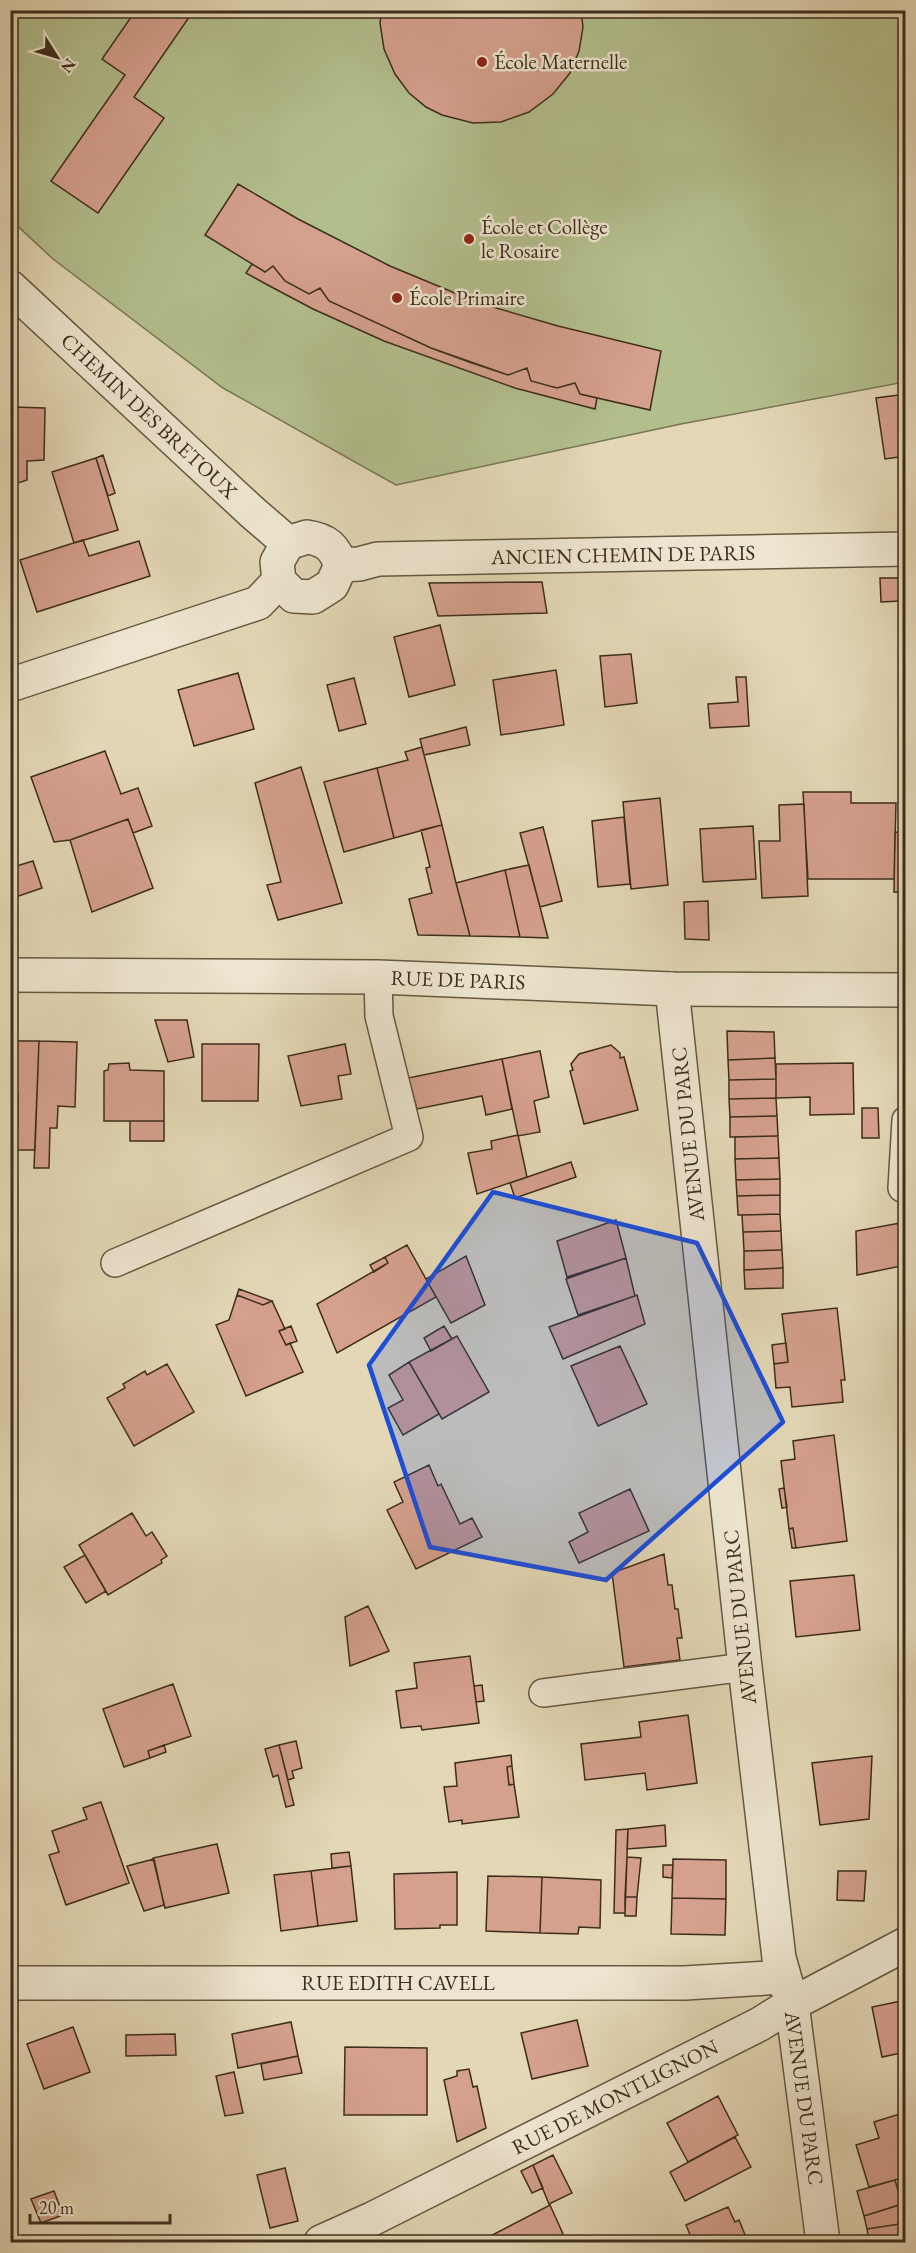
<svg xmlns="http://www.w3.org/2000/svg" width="916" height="2253" font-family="'EB Garamond',serif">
  <rect width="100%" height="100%" fill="#e3d7b5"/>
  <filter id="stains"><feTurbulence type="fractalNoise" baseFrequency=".00333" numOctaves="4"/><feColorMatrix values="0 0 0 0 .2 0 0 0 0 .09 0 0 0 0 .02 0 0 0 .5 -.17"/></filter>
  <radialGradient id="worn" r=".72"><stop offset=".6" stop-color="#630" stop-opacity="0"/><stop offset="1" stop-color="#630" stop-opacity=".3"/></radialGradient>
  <path fill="#b3be8d" stroke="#787654" stroke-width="1.5" d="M10 11H905V382L681 424 396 485 223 388 53 259 11 220Z"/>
  <path fill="#d5a08d" stroke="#3d2d1c" stroke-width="1.5" d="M136 10H194L134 97 164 118 98 213 51 181 125 75 102 59Z
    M382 10H581L583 27 579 51 570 73 553 94 529 112 501 122 473 123 442 115 426 107 409 93 395 74 384 49 380 23Z
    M238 184 298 219 390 266 479 303 558 326 661 351 650 410 580 394 575 383 557 388 531 381 527 368 508 375 472 363 431 348 329 301 320 288 309 294 285 281 273 266 265 272 205 235Z
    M252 264 265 272 273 266 285 281 309 294 320 288 329 301 431 348 508 375 527 368 531 381 557 388 575 383 580 394 597 398 595 409 515 388 384 341 313 309 264 283 246 273Z
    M906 394V456L885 459 876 398Z
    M13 407 45 408 44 460 27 461V480L12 485Z
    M103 455 115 493 108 496 96 458Z
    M96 458 118 530 74 543 52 472Z
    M83 540 89 556 139 541 150 576 37 612 20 560Z
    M880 578H902L901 601 881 602Z
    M902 578H906V601H901Z
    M542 582 547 613 438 616 429 583Z
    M901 601H906V619L900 620Z
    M440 625 455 685 409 697 394 637Z
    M631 654 637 703 605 707 600 656Z
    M556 670 564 725 501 735 493 680Z
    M238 673 254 729 194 746 178 690Z
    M736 677H746L749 726 710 728 708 704 738 702Z
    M354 678 366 724 339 731 327 685Z
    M466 727 470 745 424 755 420 739Z
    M422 747 442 825 394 838 377 768 408 760 405 752Z
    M105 751 121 794 138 788 152 826 133 833 128 819 70 840 54 842 31 777Z
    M301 767 342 903 278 920 267 885 281 882 255 783Z
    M377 768 394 838 344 852 324 782Z
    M803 792H851V803H896L894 879H808Z
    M660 798 668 885 631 889 623 802Z
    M804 804 808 896 762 898 759 841H780L779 805Z
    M624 817 630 884 598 887 592 821Z
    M128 819 153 888 92 912 70 840Z
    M442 825 456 883 470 936 418 935 409 899 432 893 426 868 430 867 421 830Z
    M753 826 756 879 703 882 700 829Z
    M543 827 562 901 540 907 520 833Z
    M895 832 906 833V893L894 892Z
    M33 861 42 888 10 899V868Z
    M529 865 540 907 548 938 520 937 505 870Z
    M505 870 520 937 470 936 456 883Z
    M708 901 709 940 685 939 684 902Z
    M155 1020H187L194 1057 168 1062Z
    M727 1031 774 1032 775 1058 728 1060Z
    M10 1041H39L35 1150H17L18 1094H10Z
    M39 1041 77 1042 75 1107 58 1106 57 1128H50L49 1168H34Z
    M202 1044H259L258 1101H202Z
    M345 1044 351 1074 338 1076 342 1099 301 1106 288 1056Z
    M611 1045 620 1053V1058L624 1057 638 1110 584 1124 570 1071 573 1070 571 1064 579 1054Z
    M540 1051 549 1097 534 1101 540 1132 518 1136 502 1059Z
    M775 1058 776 1079 729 1080 728 1060Z
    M502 1059 512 1109 486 1115 482 1096 417 1109 408 1078Z
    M129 1063 130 1070 164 1071V1121H104V1071L108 1070 109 1064Z
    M853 1063 854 1114 810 1115V1097L776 1098V1064Z
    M776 1079V1098L729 1099V1080Z
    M776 1098 777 1116 730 1117 729 1099Z
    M862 1108H878L879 1138H862Z
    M777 1116 778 1136 730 1137V1117Z
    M130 1121H164V1141H130Z
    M518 1135 527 1177 477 1194 468 1153 492 1149 491 1141Z
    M778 1136 779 1158 735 1159V1137Z
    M779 1158 780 1179 736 1180 735 1159Z
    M571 1162 576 1177 515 1198 510 1183Z
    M780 1179V1195L737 1196 736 1180Z
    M780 1195V1214L738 1215 737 1196Z
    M780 1214 781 1231 743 1232 742 1215Z
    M616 1220 626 1258 567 1277 557 1241Z
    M906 1222V1265L857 1275 856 1231Z
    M781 1231 782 1250 744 1251 743 1232Z
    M407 1245 436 1297 337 1353 317 1304 388 1263 385 1257Z
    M782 1250 783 1268 744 1270V1251Z
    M466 1256 485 1305 451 1323 426 1279Z
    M385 1257 388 1263 374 1272 370 1265Z
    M626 1258 635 1296 578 1315 566 1279Z
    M783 1268V1288L745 1289 744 1270Z
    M239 1289 272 1301 263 1305 237 1295Z
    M237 1295 263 1305 272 1301 285 1329 279 1331 286 1345 290 1343 303 1372 246 1396 216 1325 229 1320Z
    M637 1295 645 1324 563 1359 549 1327Z
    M837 1308 845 1380H841L843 1402 792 1407 790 1387 776 1388 774 1364 788 1362 782 1314Z
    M291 1326 297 1341 286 1345 279 1331Z
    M444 1326 452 1339 431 1351 424 1338Z
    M457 1336 489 1392 442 1419 409 1362Z
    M786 1343 788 1362 774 1364 772 1345Z
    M620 1346 647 1404 598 1426 571 1366Z
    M409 1362 439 1414 403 1435 388 1408 403 1400 389 1375Z
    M167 1364 194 1412 134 1446 107 1398 125 1388 123 1384 145 1371 147 1375Z
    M834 1435 847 1541 796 1548 793 1528 789 1529 781 1461 795 1459 793 1441Z
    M429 1465 438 1486 441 1484 460 1524 472 1518 482 1537 416 1569 387 1510 403 1502 394 1482Z
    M784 1488 787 1507 782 1508 779 1489Z
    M630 1489 649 1531 579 1563 569 1542 588 1532 579 1513Z
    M132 1513 146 1536 152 1532 167 1556 161 1560 162 1563 108 1595 79 1545Z
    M793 1528 796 1548H792L789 1529Z
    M664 1554 668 1585H672L675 1609H678L682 1638H677L680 1660 624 1667 612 1573Z
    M85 1555 106 1591 86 1603 64 1567Z
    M854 1575 860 1630 796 1637 790 1581Z
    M368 1606 389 1651 350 1666 345 1617Z
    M470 1656 479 1723 422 1730 421 1726 401 1728 396 1691 417 1688 414 1663Z
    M173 1684 191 1736 148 1751 150 1758 124 1767 103 1709Z
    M482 1685 484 1701 476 1702 474 1686Z
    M688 1715 697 1783 647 1790 645 1773 585 1780 581 1744 641 1737 639 1722Z
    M296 1741 302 1768 292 1771 294 1778 288 1780 279 1745Z
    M164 1745 166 1752 150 1758 148 1751Z
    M279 1745 294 1805 286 1807 278 1775 273 1777 265 1749Z
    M511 1755 512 1766 507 1767 509 1785 514 1784 519 1817 462 1824V1820L449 1822 444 1787 457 1786 455 1763Z
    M872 1756 869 1819 820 1825 812 1763Z
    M512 1766 514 1784 509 1785 507 1767Z
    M101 1802 129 1883 66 1905 49 1855 59 1852 52 1831 87 1819 83 1808Z
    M665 1825 666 1846 627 1849 628 1829Z
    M628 1829 625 1913H614L616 1830Z
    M217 1844 229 1893 165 1908 153 1858Z
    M349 1852 351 1866 332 1868 331 1854Z
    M627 1857 641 1858 637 1897H625Z
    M154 1859 164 1905 144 1911 127 1866Z
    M673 1859 726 1860V1899L672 1898Z
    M663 1865H673L672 1878 663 1877Z
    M351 1866 357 1921 318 1926 311 1871Z
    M311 1871 318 1926 281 1931 274 1875Z
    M838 1871H866L864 1901 837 1900Z
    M457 1872V1925H440V1928L395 1929 394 1874Z
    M488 1876 542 1877 540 1933 486 1931Z
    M542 1877 601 1880 600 1928 579 1927 578 1934 540 1933Z
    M625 1897H637L636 1916H625Z
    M672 1898 726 1899 725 1935 671 1934Z
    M906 2000V2052L882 2057 872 2007Z
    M577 2020 588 2066 532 2079 521 2033Z
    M291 2022 298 2056 238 2068 232 2034Z
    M73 2027 90 2072 44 2089 27 2044Z
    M175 2034 176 2055 126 2056V2035Z
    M345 2047 427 2048V2115H344Z
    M298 2056 302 2073 264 2080 261 2064Z
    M469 2069 473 2087 477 2086 486 2128 457 2142 444 2080 457 2076V2071Z
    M234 2072 243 2113 225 2116 216 2076Z
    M718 2096 738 2135 688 2162 667 2123Z
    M10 2100 18 2121 10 2123Z
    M906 2112V2177L869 2187 856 2145 879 2138 874 2122Z
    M735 2137 751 2167 685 2201 670 2172Z
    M553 2155 572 2193 549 2204 533 2165Z
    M533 2165 543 2188 532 2193 521 2171Z
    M285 2168 298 2221 270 2228 257 2175Z
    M895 2180 902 2204 864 2216 857 2191Z
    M54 2191 63 2215 41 2223 31 2199Z
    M906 2203V2223L867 2229 864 2216Z
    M550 2205 563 2234 546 2242H479Z
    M728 2207 735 2222 739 2220 748 2242H693L686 2225Z
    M906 2223V2242H869L867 2229Z"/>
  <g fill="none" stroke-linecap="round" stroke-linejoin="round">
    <g stroke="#665842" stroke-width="30">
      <path id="service" d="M902 1188 906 1120
        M115 1263 409 1137 379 1016 378 977
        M543 1693 745 1667"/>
    </g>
    <g stroke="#665842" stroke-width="36">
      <path id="minor" d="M10 287 252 512 288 543
        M307 537C327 540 334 547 341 565L332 585 313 597 294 596 279 581 277 562 288 543Z
        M341 565 359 564 378 559 906 549
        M10 685 258 603 279 581
        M672 989 745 1667 779 1958 792 2004 823 2242
        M10 1983H685L784 1977
        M321 2242 372 2219 760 2024 792 2004 906 1944"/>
    </g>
    <g stroke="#665842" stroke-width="36">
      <path id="tertiary" d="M10 975 378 977 672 989 906 990"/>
    </g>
    <use href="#service" stroke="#ede5cf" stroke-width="27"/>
    <use href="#minor" stroke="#ede5cf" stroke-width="33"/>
    <use href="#tertiary" stroke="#ede5cf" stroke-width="33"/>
  </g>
  <path fill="#1d4ed8" fill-opacity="0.2" stroke="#1d4ed8" stroke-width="4.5" stroke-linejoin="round" d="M493 1192 697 1243 783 1422 606 1580 430 1547 369 1365Z"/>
  <g fill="#8f2418" stroke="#ede5cf" stroke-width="2">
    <circle cx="482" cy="62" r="6"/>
    <circle cx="469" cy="239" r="6"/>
    <circle cx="397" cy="298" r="6"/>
  </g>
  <g text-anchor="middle" stroke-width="5" stroke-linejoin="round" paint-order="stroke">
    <g font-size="21" fill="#3d2d1c" stroke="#ede5cf" text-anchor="start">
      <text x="494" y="69">École Maternelle</text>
      <text x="481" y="234">École et Collège<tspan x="481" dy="24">le Rosaire</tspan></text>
      <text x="409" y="305">École Primaire</text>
    </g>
    <g font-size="21" fill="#3d2d1c" stroke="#ede5cf">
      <text transform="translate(149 416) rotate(43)" y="7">CHEMIN DES BRETOUX</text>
      <text transform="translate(623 555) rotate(-1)" y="7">ANCIEN CHEMIN DE PARIS</text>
      <text transform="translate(458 980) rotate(2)" y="7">RUE DE PARIS</text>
      <text transform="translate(688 1134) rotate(-96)" y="7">AVENUE DU PARC</text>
      <text transform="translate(740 1617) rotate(-96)" y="7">AVENUE DU PARC</text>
      <text x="398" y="1990">RUE EDITH CAVELL</text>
      <text transform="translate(615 2097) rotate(-27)" y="7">RUE DE MONTLIGNON</text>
      <text transform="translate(804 2098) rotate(82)" y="7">AVENUE DU PARC</text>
    </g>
  </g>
  <rect width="916" height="2253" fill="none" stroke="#e3d7b5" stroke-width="36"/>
  <rect x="12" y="12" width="892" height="2229" fill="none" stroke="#3d2d1c" stroke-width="3"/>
  <rect x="18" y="18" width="880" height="2217" fill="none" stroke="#3d2d1c" stroke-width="1.5"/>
  <g transform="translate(57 57) rotate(127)" stroke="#ede5cf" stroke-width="4.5" paint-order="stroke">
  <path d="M0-4.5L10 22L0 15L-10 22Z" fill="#3d2d1c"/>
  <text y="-9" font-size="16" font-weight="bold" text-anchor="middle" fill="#3d2d1c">N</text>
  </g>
  <path d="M30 2214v9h140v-9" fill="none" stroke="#3d2d1c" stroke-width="3"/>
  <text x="39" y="2214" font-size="18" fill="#3d2d1c" stroke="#ede5cf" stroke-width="4.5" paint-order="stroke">20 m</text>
  <rect width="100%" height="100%" filter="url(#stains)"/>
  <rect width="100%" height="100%" fill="url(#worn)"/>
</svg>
